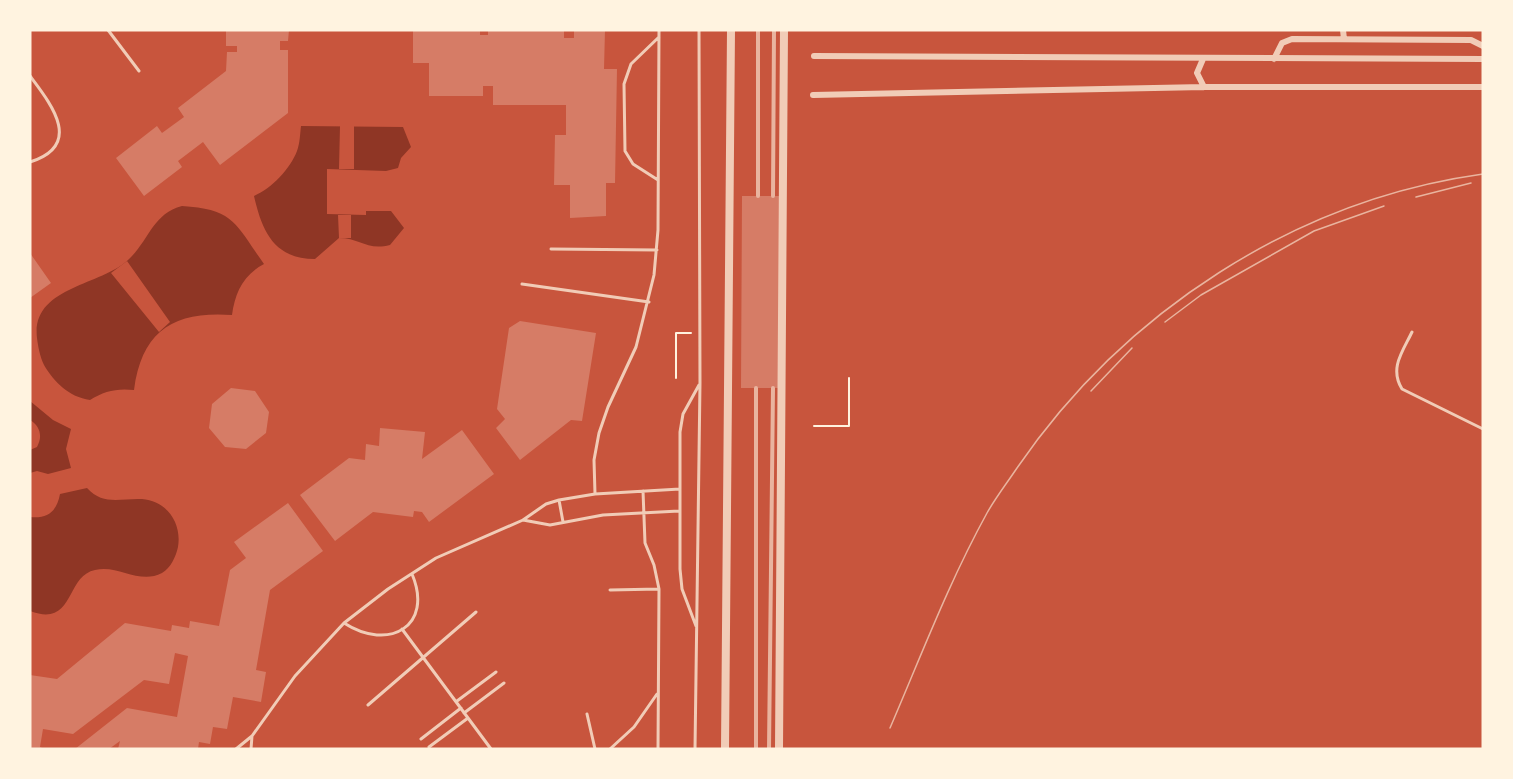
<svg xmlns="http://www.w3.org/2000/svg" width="1513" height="779" font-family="'PT Sans',sans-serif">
  <rect width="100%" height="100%" fill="#c8553d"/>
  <path fill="#8f3625" d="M301 126 403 127 411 147 401 158 398 168 386 171 327 169V214L366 215V211H391L404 228 390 245C367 251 360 238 339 238L315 259C274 259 262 231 254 196 272 188 290 169 297 151 300 143 300 134 301 126Z
    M182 206C235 209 236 225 264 264 243 275 235 293 232 315 174 311 142 330 134 390 117 388 104 391 90 400 69 397 54 382 44 365 40 357 38 346 37 338 31 287 100 286 128 260 149 241 152 214 182 206Z
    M30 401 53 420 71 429 66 449 71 468 48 474 37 471 30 473V450L37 447C43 436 40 426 30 420Z
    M87 488C103 506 121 498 142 499 167 501 182 523 178 547 176 556 171 568 162 573 139 585 118 564 95 570 65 576 75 628 30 611V517C48 519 57 511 60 494Z"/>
  <path fill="#c8553d" d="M340 126H354V169H339Z
    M338 215H351V238H339Z
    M127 261 170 322 159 332 111 273Z"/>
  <path fill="#d67c66" d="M226 30H289L288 41H280V50H288V113L220 165 203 142 178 161 182 167 144 196 116 158 157 126 162 133 184 117 178 108 226 71 227 52H237V46H226Z
    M413 30H480V35H488V30H564V38H574V30H605L604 69H617L615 183H606V216L570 218V185H554L555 135H566V105H493V86H483V96H429V63H413Z
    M742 196H780L779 388H741Z
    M30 253 51 283 30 298Z
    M520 321 596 333 582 421 571 420 520 460 496 428 505 419 497 409 509 328Z
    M231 388 255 391 269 412 266 433 246 449 225 447 209 428 212 404Z
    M380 428 425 432 422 459 462 430 494 474 429 522 422 512 414 511 413 517 373 512 335 541 300 495 349 458 365 460 366 444 379 446Z
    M288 503 323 551 270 590 256 670 266 672 261 702 233 697 227 729 213 727 210 744 199 742 198 749H118L120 741 109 749H75L127 708 177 717 188 656 175 653 169 684 144 680 73 734 43 729 40 747 44 749H30V675L57 679 125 623 171 631 172 625 189 628 190 621 219 626 230 570 246 558 234 542Z"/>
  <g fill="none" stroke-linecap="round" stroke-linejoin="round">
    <path stroke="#fff3e0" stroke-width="2" d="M676 378V333H691
      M814 426H849V378"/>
    <path stroke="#f1ccb7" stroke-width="3" d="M108 30 139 71
      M30 76C51 104 84 145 30 162
      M658 180 633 164 625 151 624 84 631 64 659 37
      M551 249 657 250
      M522 284 649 302
      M1412 332C1403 351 1389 368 1402 389L1483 429
      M643 491 645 543 654 565 659 589 658 749
      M595 494 594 460 599 433 608 407 636 347 654 275 658 230 659 30
      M559 500 563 522
      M523 520 550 525 603 515 679 511
      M610 590 659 589
      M344 623C389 652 434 626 412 574
      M696 626 682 589 680 569V432L683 414 699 385
      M402 629 491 749
      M457 701 496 672
      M368 705 476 612
      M464 713 504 683
      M587 714 595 749
      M421 739 461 708
      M429 747 468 718
      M236 749 252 736 295 676 344 623 388 589 436 558 523 520 546 504 559 500 595 494 680 489
      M251 749 252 736
      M610 749 634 727 657 694
      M695 749 700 383 699 30"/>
    <path stroke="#f1ccb7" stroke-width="6" d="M1343 30 1344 39
      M814 56 1483 59
      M1203 59 1197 73 1204 87
      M1274 59 1282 43 1292 39 1471 40 1483 46
      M813 95 1204 87H1483"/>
    <path stroke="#f1ccb7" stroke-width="8" d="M725 749 731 30
      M779 749 784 30"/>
    <path stroke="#e9b49f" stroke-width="1.5" d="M1416 197 1471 183
      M1165 322 1201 295 1314 231 1384 206
      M1091 391 1132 348
      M890 728C921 656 949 582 987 513 996 497 1007 483 1017 468 1124 312 1295 200 1483 174"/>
    <path stroke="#e9b49f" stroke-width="4" d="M758 196V30
      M773 196 774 30
      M756 388V749
      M769 749 773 388"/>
  </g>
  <rect width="1513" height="779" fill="none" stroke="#fff3e0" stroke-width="63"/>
</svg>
